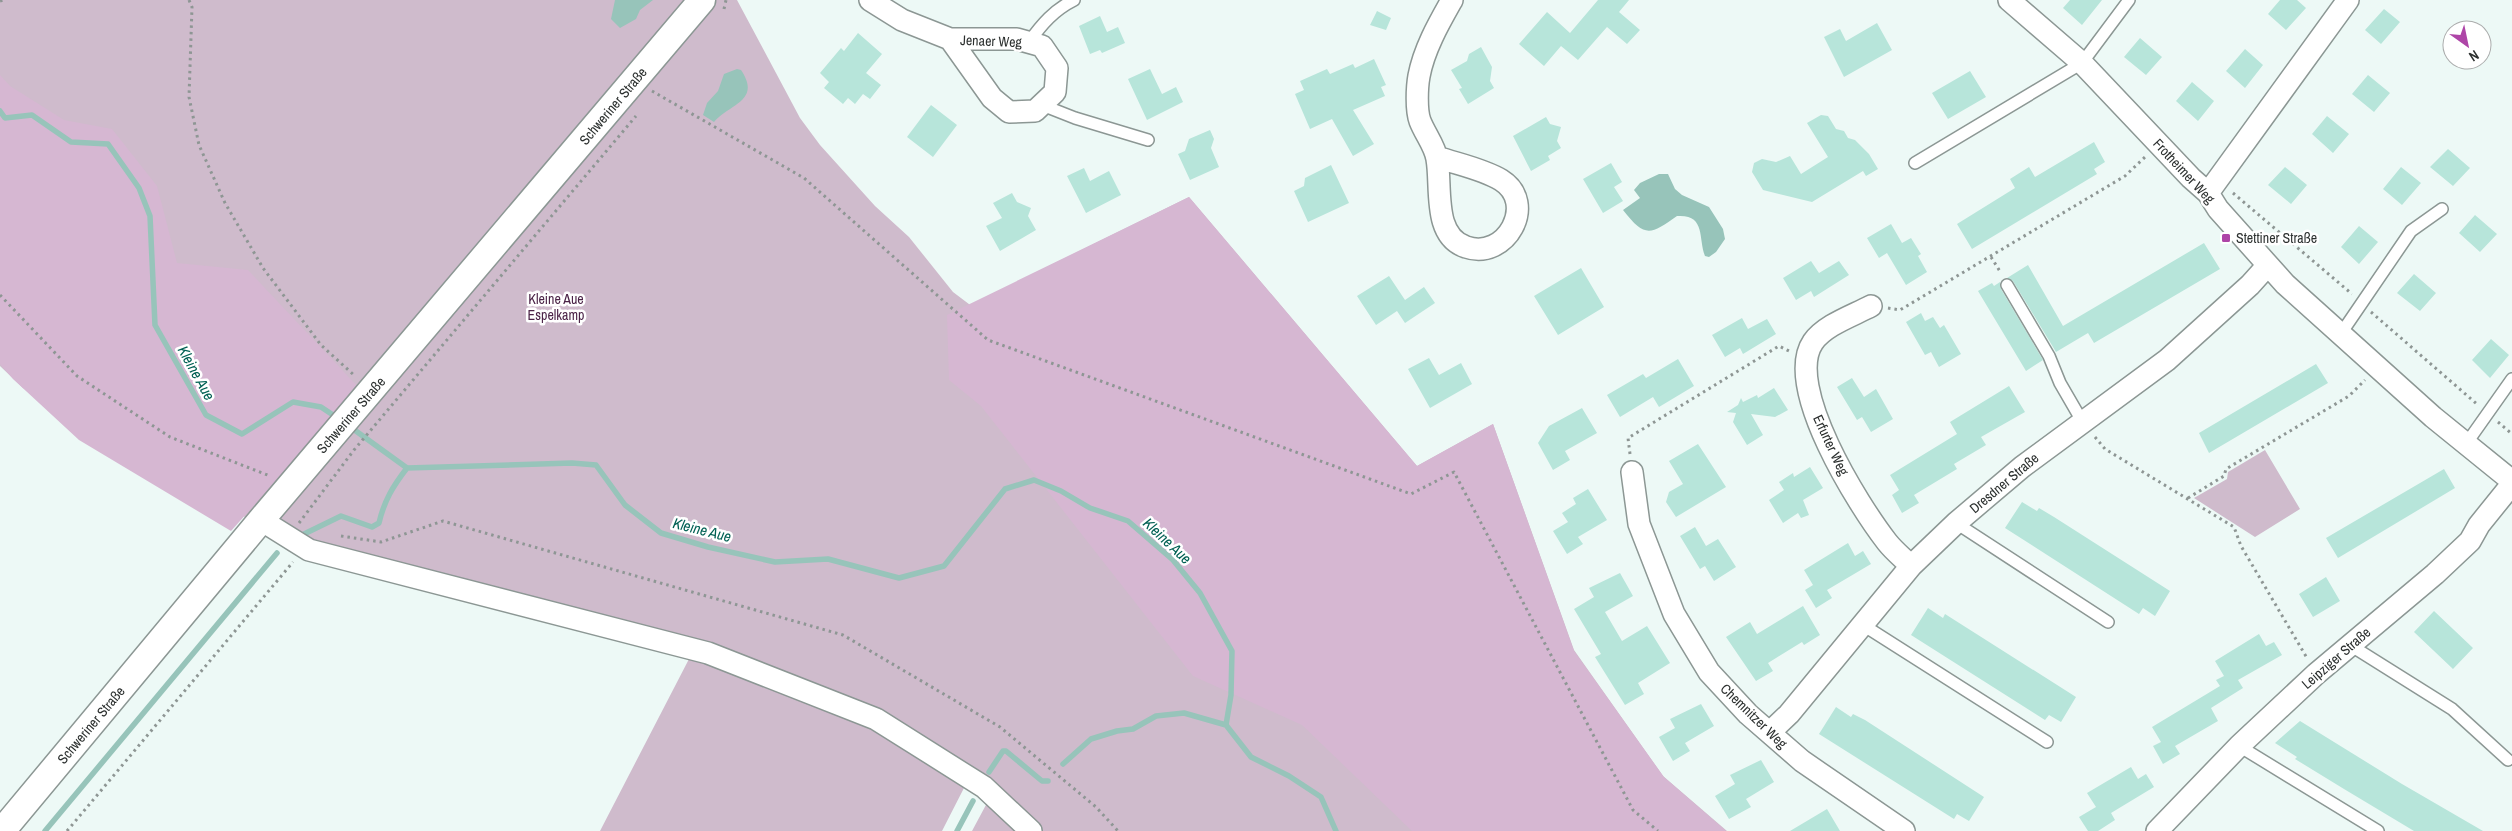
<svg xmlns="http://www.w3.org/2000/svg" width="2512" height="831" font-family="'Archivo Narrow',sans-serif">
  <rect width="100%" height="100%" fill="#edf9f6"/>
  <path fill="#cfbbcc" d="M0 0H737L800 118 820 145 875 206 909 237 953 292 994 323 1049 266 1189 197 1417 466 1493 424 1574 650 1663 776 1727 831H972L987 803 965 786 942 831H600L689 659 304 558 288 551 241 514 23 388 0 366Z
    M2265 450 2300 509 2255 537 2194 498 2227 479 2228 472Z"/>
  <path fill="#d6b7d2" d="M0 75 10 86 64 120 112 129 157 186 177 263 248 270 359 388 231 531 79 440 13 379 0 364Z
    M1189 197 1417 466 1493 424 1574 651 1664 777 1726 831H1412L1302 725 1193 676 981 406 949 380 947 315Z"/>
  <path fill="#97c4ba" d="M615 0H653L640 10 636 19 620 28 611 19Z
    M737 69 741 70C762 101 729 104 714 122L703 115 707 103 718 91 724 74Z
    M1659 174H1668L1675 189 1682 195 1709 207 1723 229 1725 239 1716 252 1709 257 1705 256C1698 238 1706 214 1677 216 1650 235 1645 238 1623 210L1640 198 1634 190 1640 183Z"/>
  <g fill="none" stroke-linecap="round" stroke-linejoin="round">
    <path stroke="#97c4ba" stroke-width="5.5" d="M0 111 5 118 32 115 71 142 108 144 139 188 150 216 155 325 206 415 242 434 293 402 321 407 339 419
      M349 426 407 468 572 463 596 465 625 505 661 533 708 547 775 562 828 559 899 578 944 566 1005 489 1034 480 1061 491 1090 508 1128 521 1173 560 1200 593 1232 651 1231 695 1226 725 1251 757 1289 776 1321 797 1336 831
      M304 534 341 516 372 527 379 523C384 501 393 486 407 468
      M1063 764 1091 739 1117 731 1133 729 1156 716 1184 713 1226 725
      M989 772 1003 751H1006L1042 781H1048
      M45 831 277 553
      M957 831 973 801"/>
  </g>
  <path fill="#b7e5da" d="M1598 0H1629L1619 12 1640 30 1627 44 1607 27 1578 60 1561 46 1544 66 1519 44 1547 12 1570 33Z
    M2070 0H2102L2082 25 2063 8Z
    M2280 0H2297L2306 8 2286 30 2268 14Z
    M2384 9 2400 22 2381 44 2365 30Z
    M1377 11 1391 18 1386 30 1370 25Z
    M1100 16 1107 32 1118 27 1125 43 1102 53 1100 50 1090 54 1079 26Z
    M1877 23 1892 50 1844 77 1824 37 1840 29 1846 41Z
    M858 33 882 54 866 73 881 85 870 99 863 94 855 104 848 98 843 104 824 88 829 82 820 73 841 48 844 51Z
    M2140 38 2162 57 2146 75 2124 57Z
    M1481 47 1492 67 1490 81 1494 88 1468 104 1459 89 1462 88 1451 70 1467 61 1469 54Z
    M2245 49 2263 65 2245 88 2226 71Z
    M1374 59 1386 85 1381 87 1385 96 1353 110 1374 144 1353 156 1332 119 1310 129 1295 94 1304 90 1300 81 1327 69 1330 74 1353 64 1355 68Z
    M1150 69 1162 94 1176 87 1183 102 1147 120 1128 79Z
    M1970 71 1986 97 1948 119 1932 93Z
    M2368 75 2390 93 2374 112 2352 94Z
    M2192 82 2214 101 2198 121 2176 101Z
    M931 105 957 125 933 157 907 137Z
    M1821 115 1828 116 1836 129 1844 131 1848 138 1855 140 1869 154 1878 169 1866 176 1863 171 1812 202 1763 190 1752 172 1754 163 1762 159 1776 162 1790 156 1801 174 1828 157 1807 123Z
    M2327 116 2349 134 2333 153 2312 134Z
    M1546 117 1550 124 1561 127 1557 141 1561 148 1548 156 1550 160 1531 171 1513 136Z
    M1210 130 1214 139 1211 148 1219 167 1190 180 1178 154 1185 151 1189 139Z
    M2094 142 2105 162 2094 169 2097 174 1972 249 1957 224 2015 188 2010 179 2029 167 2035 177Z
    M2448 149 2470 168 2453 186 2430 167Z
    M1611 163 1622 182 1614 187 1623 201 1603 213 1583 179Z
    M1331 165 1349 203 1308 222 1294 191 1304 186 1305 178Z
    M2285 167 2307 185 2291 204 2268 185Z
    M2401 167 2421 183 2402 205 2383 189Z
    M1084 168 1090 181 1109 171 1121 195 1086 213 1067 176Z
    M1012 193 1017 202 1031 208 1028 216 1036 230 1000 251 986 226 1002 218 993 203Z
    M2475 215 2497 234 2480 252 2459 233Z
    M1891 224 1902 243 1911 238 1921 254 1918 256 1927 272 1906 285 1887 253 1879 258 1867 238Z
    M2359 226 2378 242 2359 264 2341 247Z
    M2204 243 2220 269 2094 343 2088 333 2056 352 2013 281 2007 278 2028 265 2063 326Z
    M1811 261 1819 273 1839 261 1849 275 1814 297 1811 291 1796 300 1783 278Z
    M1581 268 1604 307 1558 335 1534 296Z
    M2414 274 2436 293 2420 311 2397 293Z
    M1389 276 1405 300 1424 287 1435 303 1405 323 1397 311 1376 325 1357 296Z
    M2000 282 2001 289 2043 360 2026 371 1978 291 1992 283 1994 286Z
    M1921 313 1925 321 1933 317 1940 328 1944 325 1961 354 1939 367 1931 352 1925 355 1906 322Z
    M1742 318 1748 329 1767 319 1776 334 1743 354 1740 348 1725 357 1712 335Z
    M2491 339 2509 355 2490 378 2472 360Z
    M1429 358 1439 375 1461 363 1472 384 1430 408 1408 369Z
    M1678 359 1694 386 1659 407 1653 397 1620 417 1607 395 1643 374 1646 378Z
    M2316 364 2328 383 2209 453 2199 433Z
    M1852 378 1864 397 1876 389 1893 419 1871 432 1862 417 1857 420 1837 387Z
    M2009 386 2025 412 1981 437 1986 445 1954 464 1957 469 1914 495 1919 503 1902 513 1892 495 1899 490 1890 475 1957 434 1950 422Z
    M1774 388 1788 410 1775 417 1751 414 1763 435 1747 445 1733 422 1736 413 1727 412 1738 405 1741 398 1743 402 1757 395 1758 398Z
    M1582 408 1597 433 1565 451 1570 460 1553 470 1538 443 1549 426Z
    M1698 444 1726 487 1676 517 1666 502 1669 492 1683 484 1669 461Z
    M1810 467 1823 488 1803 500 1809 515 1801 518 1798 513 1783 523 1769 500 1784 490 1779 482 1793 473 1794 477Z
    M2444 469 2455 488 2338 558 2326 538Z
    M1588 489 1607 520 1578 537 1583 544 1567 554 1553 531 1568 522 1562 513 1576 504 1573 498Z
    M2022 502 2037 511 2039 508 2054 517 2170 591 2155 616 2143 608 2139 614 2005 528Z
    M1695 527 1706 546 1718 539 1736 567 1714 581 1705 566 1700 569 1680 536Z
    M1848 543 1855 556 1863 551 1871 564 1827 590 1832 598 1816 608 1805 590 1813 585 1804 570Z
    M1620 573 1633 596 1605 612 1622 641 1647 626 1670 663 1638 683 1644 694 1625 705 1595 657 1601 654 1574 609 1594 597 1589 588Z
    M2326 577 2340 601 2313 617 2299 594Z
    M1803 606 1820 635 1804 645 1802 642 1768 663 1773 671 1756 681 1726 637 1750 622 1757 634Z
    M1928 608 1943 618 1945 614 2076 697 2061 722 2049 715 2045 720 1911 635Z
    M2434 611 2473 648 2453 669 2414 632Z
    M2259 634 2266 646 2274 642 2282 655 2238 680 2243 688 2211 708 2218 721 2175 746 2180 754 2163 764 2153 746 2161 742 2152 727 2220 686 2216 680 2224 676 2215 661Z
    M1701 704 1714 726 1685 743 1690 751 1673 761 1659 737 1675 728 1670 719Z
    M1836 707 1851 717 1853 714 1865 720 1984 797 1969 821 1957 814 1954 819 1819 734Z
    M2300 721 2402 784 2483 831H2414L2344 789 2295 759 2297 757 2275 743Z
    M1761 760 1774 782 1746 799 1751 807 1729 819 1715 796 1735 784 1730 775Z
    M2131 767 2138 779 2146 774 2154 787 2111 813 2115 820 2098 831H2088L2079 817 2096 807 2087 793Z
    M1827 809 1840 831H1790Z"/>
  <g fill="none" stroke-linecap="round" stroke-linejoin="round">
    <g stroke="#8c9794" stroke-width="14">
      <path id="service" d="M1029 42C1042 24 1054 10 1074 0
        M1042 105 1075 118 1148 140
        M1915 163 2082 63 2129 0
        M2007 285 2049 356 2060 383 2082 421
        M2340 335 2411 231 2442 209
        M2466 444 2512 379
        M1956 523 2108 622
        M1863 625 2047 742
        M2350 645 2452 709 2508 760
        M2239 746 2378 831"/>
    </g>
    <g stroke="#8c9794" stroke-width="24">
      <path id="minor" d="M870 0 902 20 950 39H1017L1042 46 1057 68 1055 92 1035 111 1009 112 992 98 950 39
        M2009 0 2082 63 2191 178 2208 193 2218 209 2285 284 2433 417 2512 481
        M1437 157C1457 164 1483 169 1501 180 1538 203 1506 261 1466 247 1432 236 1442 186 1437 159 1435 146 1425 134 1420 121 1416 110 1417 87 1419 76 1424 49 1439 23 1452 0
        M2208 193 2348 0
        M1871 306C1852 316 1825 325 1813 342 1783 386 1859 506 1887 542 1894 551 1903 558 1911 566
        M1632 472 1639 524 1674 614 1709 672 1748 714 1802 761 1904 831
        M261 520 309 550 708 653 876 719 984 787 1031 831
        M1770 732 1789 714 1911 566 1956 523 2022 467 2167 360 2250 285 2268 265
        M2157 831 2239 746 2316 674 2435 574 2470 541 2479 525 2512 484"/>
    </g>
    <g stroke="#8c9794" stroke-width="29">
      <path id="tertiary" d="M2 831 261 520 702 0"/>
    </g>
    <path stroke="#8e9694" stroke-width="3" stroke-dasharray="2.5 4" stroke-linecap="butt" d="M189 0 192 7 189 97 199 145 225 203 263 268 321 345 355 376
      M0 1 3 0
      M724 9 726 0
      M652 91 804 178 988 340 1411 494 1454 472 1633 810 1658 831
      M2233 193 2352 294
      M1991 257 2001 273
      M0 295 77 376 170 437 270 476
      M1888 308 1900 310 2125 176 2145 157
      M2371 312 2478 405
      M2498 422 2512 434
      M2095 437 2105 449 2234 527 2241 546 2307 658
      M1630 454 1628 438 1779 346 1789 351
      M2188 498 2224 476 2226 469 2349 396 2365 380
      M299 523 354 450 636 116
      M341 536 381 542 443 521 843 635 1000 727 1096 807 1118 831
      M67 831 293 562"/>
    <use href="#service" stroke="#fff" stroke-width="11"/>
    <use href="#minor" stroke="#fff" stroke-width="21"/>
    <use href="#tertiary" stroke="#fff" stroke-width="26"/>
  </g>
  <rect fill="#ae45a7" stroke="#fff" stroke-width="2" x="2221" y="233" width="10" height="10" rx="2.5"/>
  <g text-anchor="middle" stroke-width="5" stroke-linejoin="round" paint-order="stroke">
    <g font-size="14" fill="#2c302f" stroke="#fff">
      <text transform="translate(991 41) rotate(2)" y="5">Jenaer Weg</text>
      <text transform="translate(613 106) rotate(-50)" y="5">Schweriner Straße</text>
      <text transform="translate(2184 171) rotate(47)" y="5">Frotheimer Weg</text>
      <text transform="translate(351 415) rotate(-49)" y="5">Schweriner Straße</text>
      <text transform="translate(1831 445) rotate(65)" y="5">Erfurter Weg</text>
      <text transform="translate(2004 483) rotate(-40)" y="5">Dresdner Straße</text>
      <text transform="translate(2336 658) rotate(-41)" y="5">Leipziger Straße</text>
      <text transform="translate(1754 716) rotate(44)" y="5">Chemnitzer Weg</text>
      <text transform="translate(91 725) rotate(-50)" y="5">Schweriner Straße</text>
    </g>
    <g font-size="14" fill="#2c302f" stroke="#fff" text-anchor="start">
      <text x="2236" y="243">Stettiner Straße</text>
    </g>
    <g font-size="14" fill="#4b2347" stroke="#fff">
      <text x="556" y="304">Kleine Aue<tspan x="556" dy="16">Espelkamp</tspan></text>
    </g>
    <g font-size="15" font-style="italic" fill="#006053" stroke="#fff">
      <text transform="translate(196 373) rotate(61)" y="5">Kleine Aue</text>
      <text transform="translate(702 530) rotate(14)" y="5">Kleine Aue</text>
      <text transform="translate(1167 541) rotate(43)" y="5">Kleine Aue</text>
    </g>
  </g>
  <g transform="translate(2467 45) rotate(147)"><circle r="24" fill="#ffffff" stroke="#abacac"/>
  <path d="M0-4L9 19L0 12L-9 19Z" fill="#ae45a7"/>
  <text y="-8" font-size="14" font-weight="bold" text-anchor="middle" fill="#2c302f">N</text>
  </g>
</svg>
